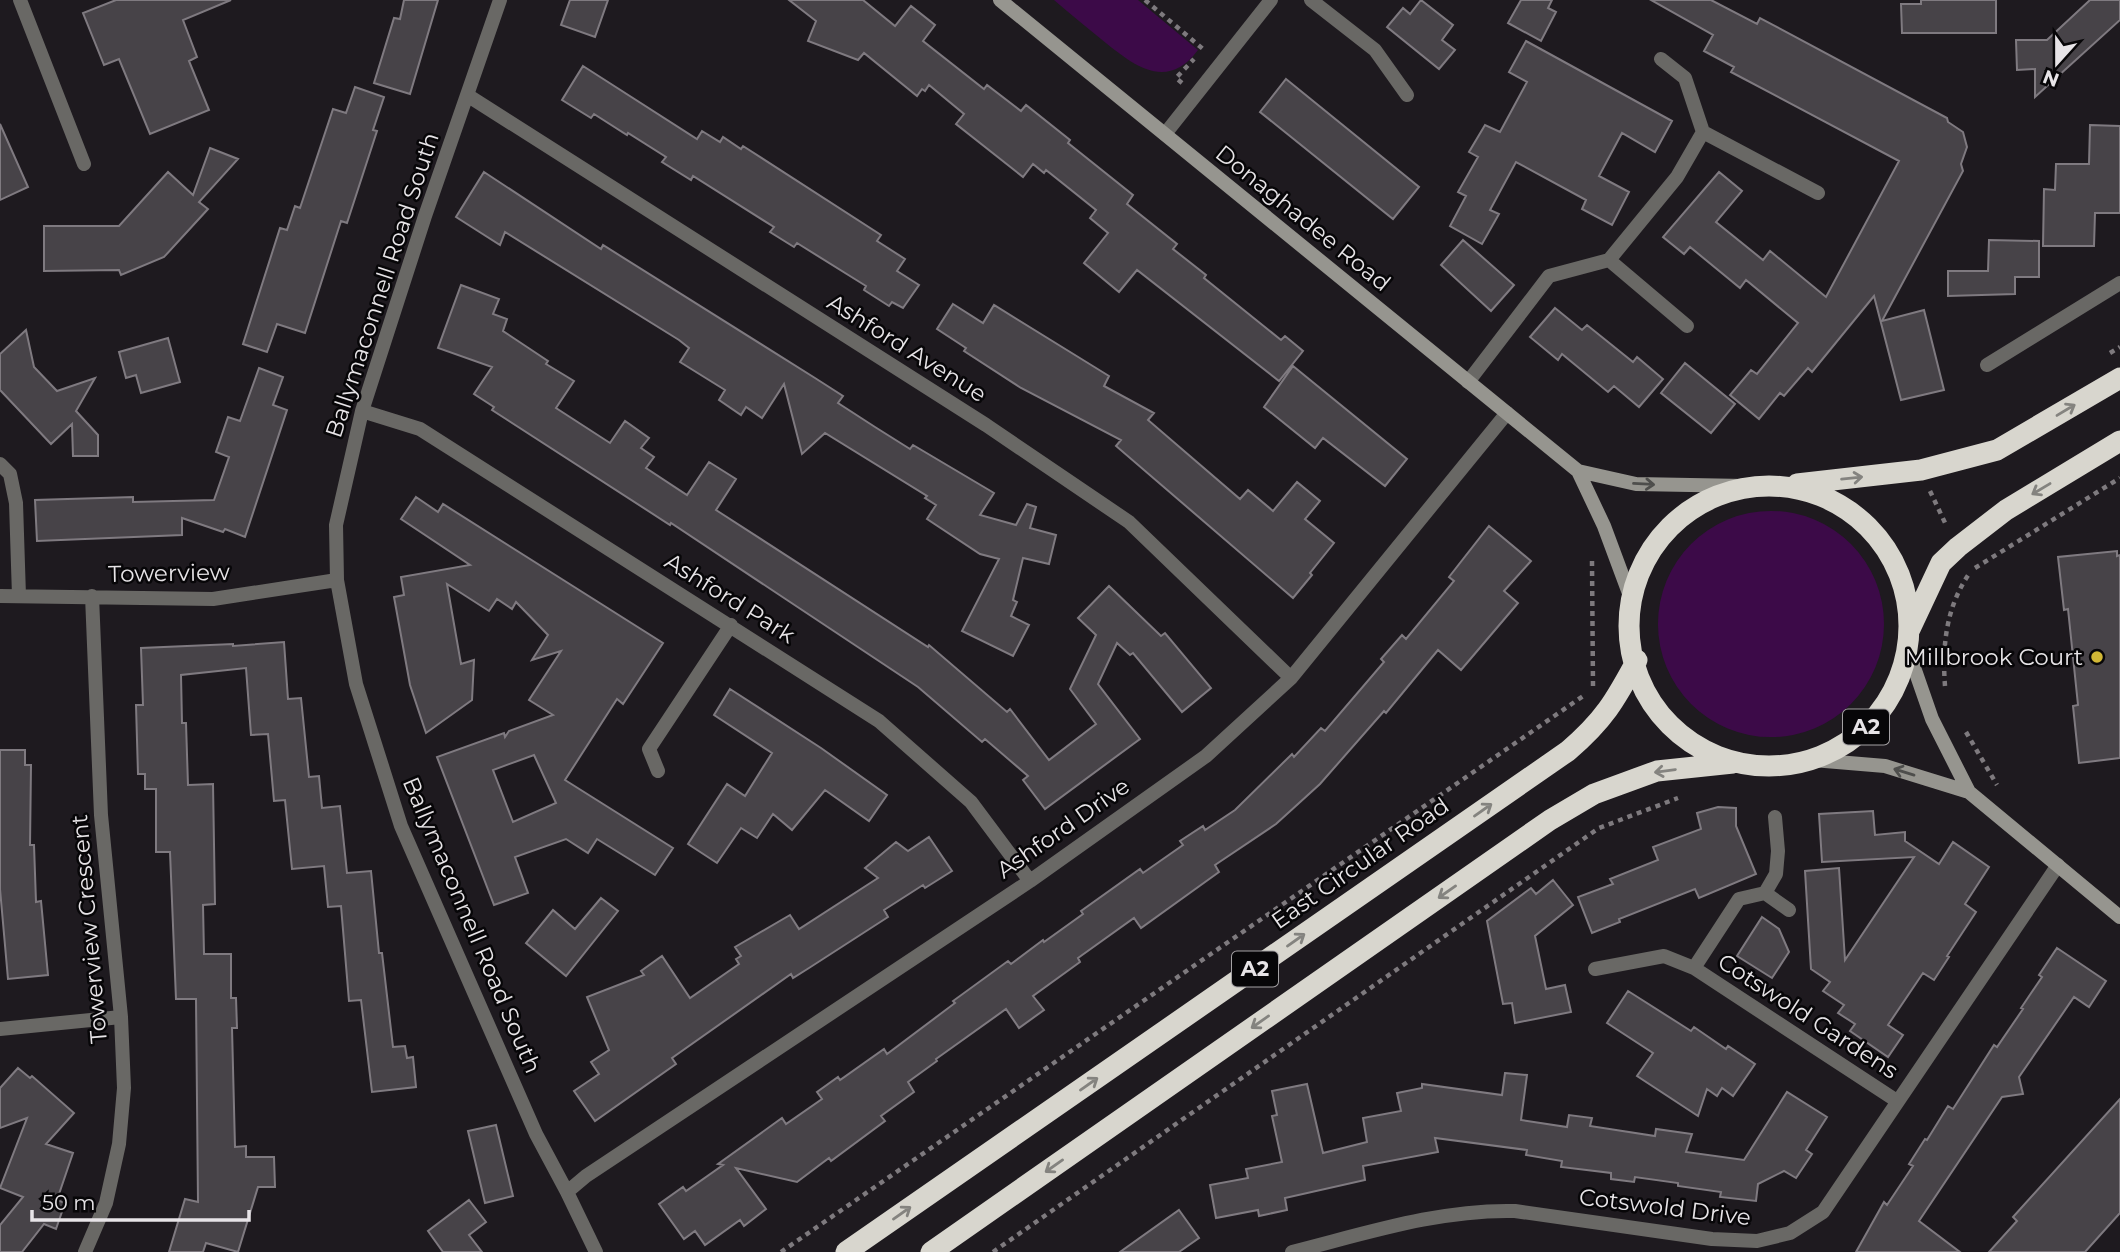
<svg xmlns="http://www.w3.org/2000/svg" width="2120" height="1252" font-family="Montserrat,sans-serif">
  <rect width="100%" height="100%" fill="#1e1a1f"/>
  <path fill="#3c0a48" d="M1054 0H1138L1198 50C1166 93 1132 64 1101 39 1085 26 1069 13 1054 0Z
    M1658 624a113 113 0 1 1 226 0a113 113 0 1 1-226 0Z"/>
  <path fill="#474348" stroke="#7f7a80" stroke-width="2" fill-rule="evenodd" d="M116 0H231L183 20 197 57 189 61 209 110 150 134 119 59 104 65 83 13Z
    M404 0H438L410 94 374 83 394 18 400 19Z
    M570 0H608L595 37 561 25Z
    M789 0H863L895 26 911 6 935 25 923 41 984 89 987 85 1021 111 1026 105 1070 140 1068 143 1133 195 1127 204 1177 244 1173 249 1206 275 1204 278 1281 340 1285 336 1303 351 1279 381 1137 270 1119 292 1084 263 1108 233 1090 218 1096 210 1046 170 1044 173 1033 164 1023 177 956 124 964 114 929 85 925 91 922 89 917 96 864 53 858 60 808 41 816 21Z
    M1421 0 1453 25 1442 40 1455 50 1439 69 1387 27 1403 8 1410 14Z
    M1521 0H1552L1548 8 1556 12 1541 41 1508 23Z
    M1651 0H1711L1757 24 1760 18 1947 118 1948 122 1963 132 1967 147 1961 164 1963 171 1882 321 1924 310 1944 390 1901 400 1874 296 1812 372 1808 368 1784 396 1780 393 1759 419 1730 395 1751 370 1757 374 1798 323 1746 280 1740 288 1690 247 1684 254 1663 237 1719 172 1742 191 1716 222 1763 260 1770 251 1826 297 1899 161 1731 72 1734 67 1704 51 1713 35Z
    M1921 0H1996V33H1902L1901 4H1921Z
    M2090 0H2120V20L2035 97V69L2017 70 2016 40H2047Z
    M1526 41 1672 121 1655 152 1622 133 1599 176 1629 192 1612 225 1582 209 1586 200 1516 162 1490 210 1499 214 1482 244 1450 226 1466 196 1458 192 1478 157 1469 152 1485 125 1500 132 1527 82 1509 72Z
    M583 66 697 139 702 131 720 142 723 137 741 149 743 146 881 235 877 241 905 259 897 271 919 285 903 308 892 302 889 306 864 290 866 286 797 243 794 247 770 232 774 227 693 176 691 180 662 162 666 157 628 133 627 135 594 114 591 118 562 100Z
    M1286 79 1419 187 1393 219 1260 112Z
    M355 87 384 97 373 130 377 131 347 223 341 221 305 333 277 324 267 352 243 344 280 228 287 230 295 206 300 208 333 109 346 113Z
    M0 124 28 187 0 200Z
    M2090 125 2120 126V213H2095L2094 246H2043L2044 189 2055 190 2056 164H2089Z
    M210 148 238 159 199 202 208 209 164 257 121 275 119 270 44 271V226H119L168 172 193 195Z
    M484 172 601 249 603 245 815 378 843 396 838 403 875 427 910 449 913 445 994 493 980 515 1016 525 1027 504 1036 507 1030 528 1056 535 1049 564 1023 558 1013 600 1017 602 1011 616 1029 625 1013 656 962 631 999 559 980 554 927 519 936 505 925 498 927 496 825 433 802 454 784 384 762 418 746 407 741 415 719 400 725 390 680 362 689 348 679 340 505 232 500 245 456 217Z
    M1463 240 1514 285 1491 311 1441 265Z
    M1989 240 2039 241V277H2015V294L1948 296V271H1988Z
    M461 285 499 299 493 314 507 319 503 331 548 361 546 364 574 381 556 408 610 443 625 421 649 438 641 448 654 457 646 468 687 495 709 462 736 479 716 510 928 647 929 645 1007 712 1010 709 1049 760 1096 724 1070 689 1096 635 1078 618 1109 586 1161 636 1165 633 1211 688 1182 712 1133 653 1130 655 1117 643 1098 684 1140 739 1045 809 1023 780 1028 776 985 739 982 742 918 687 671 523 670 525 492 410 494 407 474 394 492 367 438 348Z
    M953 304 983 323 994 305 1109 376 1104 386 1154 413 1148 420 1240 499 1248 490 1273 511 1297 482 1320 501 1305 519 1334 543 1310 573 1312 575 1293 598 1116 446 1121 440 1021 388 964 351 966 348 937 329Z
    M1555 308 1582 330 1587 325 1633 362 1637 357 1663 379 1639 407 1614 386 1608 392 1562 354 1558 360 1530 337Z
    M26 330 34 367 57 391 95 378 76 411 98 435V456H73L72 424 51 444 0 390V354Z
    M168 338 180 382 141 393 136 375 126 378 119 352Z
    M1685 363 1735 404 1711 433 1661 393Z
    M1293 366 1407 459 1385 486 1323 438 1315 448 1264 407Z
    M259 368 283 377 273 405 287 410 245 537 225 529 223 532 182 518V535L37 541 35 500 133 497V502L214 500 229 457 216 452 228 417 240 421Z
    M416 497 438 512 443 504 663 643 623 704 617 699 565 780 673 848 655 875 597 839 588 853 566 839 515 857 528 893 494 905 437 757 504 733 505 737 509 731 553 715 529 700 561 651 532 660 548 635 516 602 512 609 497 599 489 611 447 584 461 664 474 660 472 700 426 733 410 685 394 597 404 595 401 577 470 565 401 519ZM534 755 556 803 513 822 493 770Z
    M1489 526 1531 561 1504 591 1518 603 1461 670 1438 650 1386 713 1384 711 1320 784 1276 824 1215 865 1219 872 1141 928 1134 918 1078 958 1080 962 1033 996 1044 1010 1019 1028 1006 1009 936 1059 937 1061 908 1082 914 1092 881 1116 885 1121 831 1161 829 1158 797 1182 736 1168 766 1209 744 1226 740 1220 705 1245 695 1231 684 1239 659 1204 683 1187 686 1191 723 1165 718 1164 782 1118 786 1124 822 1099 817 1092 838 1077 840 1080 884 1049 887 1054 955 1003 953 1001 1008 961 1011 964 1043 940 1044 942 1083 914 1081 911 1140 869 1143 873 1183 845 1180 841 1203 826 1205 830 1235 810 1292 754 1294 757 1321 728 1325 731 1384 662 1381 659 1402 635 1406 639 1454 581 1449 577Z
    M2117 551V556L2120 555V758L2079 763 2073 706 2078 705 2068 609 2064 610 2058 557Z
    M284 642 288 699 301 698 309 777 319 776 322 808 340 806 347 873 371 871 379 953H382L393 1047 405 1046 407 1058 413 1057 416 1087 372 1092 361 1000 349 1001 341 906 328 907 324 866 292 869 285 800 274 801 268 734 251 735 246 668 181 675 182 723H186L188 785 213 784 215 904 203 905 204 954H231V998H236L237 1028H232L235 1147 246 1146V1157H274L275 1187H258L238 1252 206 1243 203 1252H169L185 1199 198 1202 196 999H176L170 852H156V789H145V774H138L136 705H143L141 648 233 644V646Z
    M730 689 821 748 887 795 869 821 825 790 792 830 773 814 757 838 741 828 717 863 688 844 727 784 745 796 772 753 714 715Z
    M0 750H25V765H31L30 845H34L36 902 41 901 48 975 8 979 0 889Z
    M1718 807 1736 808V826L1756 874 1699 898 1695 889 1619 919 1620 922 1592 933 1578 897 1613 884 1610 879 1658 860 1653 847 1701 829 1697 813Z
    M1873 811 1875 835 1905 832V841L1939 864 1953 842 1989 867 1965 904 1976 912 1947 956 1949 957 1934 980 1923 973 1888 1025 1903 1035 1888 1057 1850 1031 1855 1024 1838 1013 1844 1005 1823 991 1830 982 1811 969 1805 871 1839 868 1845 960 1914 857 1822 862 1819 814Z
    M929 837 952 871 925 888 923 885 884 910 888 917 809 968 793 978 791 974 672 1058 676 1064 595 1121 574 1091 599 1074 591 1062 609 1050 587 997 644 975 641 971 662 956 690 998 739 964 736 959 741 956 735 947 790 915 799 929 878 878 865 868 896 842 908 851Z
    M1553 880 1573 905 1535 936 1546 989 1565 985 1571 1012 1515 1023 1512 1003 1503 1004 1487 921 1531 888 1536 894Z
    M601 898 618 911 566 976 526 943 553 910 575 929Z
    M1762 917 1779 929 1789 952 1772 978 1737 956Z
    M2057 948 2106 981 2089 1007 2074 997 2019 1077 2023 1094 2002 1097 1919 1221 1960 1252H1856L1884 1202 1887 1205 1913 1166 1909 1164 1925 1139 1927 1140 1948 1106 1953 1109 1994 1045 1997 1047 2023 1009 2021 1008 2042 977 2039 975Z
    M1628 991 1691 1031 1694 1027 1726 1049 1728 1046 1755 1064 1733 1096 1722 1088 1717 1096 1707 1089 1698 1116 1637 1076 1653 1053 1607 1023Z
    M18 1068 30 1078 32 1076 74 1113 46 1144 73 1153 57 1200 65 1203 56 1229 44 1224 22 1252H0V1225L23 1197 0 1188 27 1118 0 1128V1088Z
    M1505 1073 1527 1075 1521 1120 1567 1127 1569 1115 1592 1118 1590 1126 1655 1136 1656 1129 1692 1134 1686 1152 1744 1160 1787 1092 1827 1117 1806 1150 1812 1154 1796 1178 1784 1171 1758 1184 1756 1201 1720 1197 1721 1192 1678 1186V1183L1635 1177 1634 1182 1611 1179V1173L1561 1167 1562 1161 1526 1155 1527 1150 1435 1138 1438 1152 1363 1166 1365 1180 1285 1198 1287 1210 1259 1216 1258 1210 1216 1218 1210 1185 1248 1178 1246 1169 1282 1162 1272 1116 1277 1115 1272 1091 1307 1084 1323 1153 1367 1142 1363 1118 1401 1111 1397 1093 1422 1088V1084L1502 1095Z
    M2120 1099V1213L2085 1252H1989L2017 1221 2013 1217Z
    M496 1125 513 1196 485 1203 468 1131Z
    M469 1200 486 1222 469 1235 482 1252H443L428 1231Z
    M1179 1210 1199 1238 1179 1252H1120Z"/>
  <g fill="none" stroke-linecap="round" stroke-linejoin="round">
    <path stroke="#7e7a7e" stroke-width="4.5" stroke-dasharray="5 5" stroke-linecap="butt" d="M1145 0 1203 49 1202 50
      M1182 83 1176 78 1194 59
      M2110 353 2120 347
      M1930 491 1947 527
      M1592 561 1593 686
      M1975 568 2120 478
      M1945 686C1942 647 1946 607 1969 574
      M1966 732 1997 785
      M781 1252 1586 694
      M993 1252 1599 828 1678 798"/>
    <path stroke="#696865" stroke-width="14" d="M1311 0 1375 50 1407 95"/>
    <path stroke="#696865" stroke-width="14" d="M20 0 84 164
      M500 0 425 216 362 411 336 525 337 580 356 684 401 826 536 1134 567 1192 596 1252
      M1661 59 1685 78 1703 132 1818 193
      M467 95 986 425 1129 522 1291 678
      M1165 134 1271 0
      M1609 260 1687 326
      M1987 365 2120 283
      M1468 382 1549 276 1609 260 1677 177 1703 132
      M362 411 420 429 879 721 971 802 1030 881
      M0 464 10 474 16 503 19 596
      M0 596 213 599 337 580
      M658 771 649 749 731 625
      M1765 893 1789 910
      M1694 968 1739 899 1765 893 1776 874 1778 851 1775 817
      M1595 969 1664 956 1694 968 1897 1101
      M0 1029 121 1017
      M567 1192 586 1176 1030 881 1206 756 1291 678 1507 413
      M85 1252 106 1203 119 1144 124 1088 121 1017 101 815 92 596
      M1292 1252C1364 1234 1439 1209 1515 1211L1712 1239 1757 1241 1790 1233 1823 1212 2058 865"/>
    <path stroke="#96958f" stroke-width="14" d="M1000 0 1578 471 1604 526 1630 596
      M1578 471 1636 484 1745 486
      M1908 650 1932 719 1969 792
      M1813 760 1885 766 1969 792 2120 917"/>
    <path stroke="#d8d6ce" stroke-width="21" d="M1797 484 1921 470 1997 450 2120 378
      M1629 626a140 140 0 1 1 280 0a140 140 0 1 1-280 0Z
      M1910 629 1941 563 1958 547 2006 510 2120 441
      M846 1252 1568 751C1604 720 1615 701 1637 660
      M931 1252 1550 820 1594 794 1657 771 1733 763"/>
  </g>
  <defs><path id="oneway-shaft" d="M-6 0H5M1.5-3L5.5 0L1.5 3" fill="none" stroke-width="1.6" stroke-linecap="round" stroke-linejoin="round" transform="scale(1.75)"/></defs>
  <g stroke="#84837f">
    <use href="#oneway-shaft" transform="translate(2066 410) rotate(-31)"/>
    <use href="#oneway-shaft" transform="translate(1852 478) rotate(-6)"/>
    <use href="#oneway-shaft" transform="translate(2041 489) rotate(149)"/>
    <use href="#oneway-shaft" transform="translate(1665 771) rotate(172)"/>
    <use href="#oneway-shaft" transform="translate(1483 810) rotate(-35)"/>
    <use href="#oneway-shaft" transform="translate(1447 892) rotate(145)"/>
    <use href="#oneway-shaft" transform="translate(1296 940) rotate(-35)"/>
    <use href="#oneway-shaft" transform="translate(1260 1022) rotate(145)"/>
    <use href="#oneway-shaft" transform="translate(1089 1084) rotate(-35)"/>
    <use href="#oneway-shaft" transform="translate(1054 1166) rotate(145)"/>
    <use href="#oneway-shaft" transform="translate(902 1213) rotate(-35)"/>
  </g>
  <g stroke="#4e4e4c">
    <use href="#oneway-shaft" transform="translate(1644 484) rotate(3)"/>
    <use href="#oneway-shaft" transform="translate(1904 772) rotate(-163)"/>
  </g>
  <circle fill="#d1b736" stroke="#070608" stroke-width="2.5" cx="2097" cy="657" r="7"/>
  <g text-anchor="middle" stroke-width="5" stroke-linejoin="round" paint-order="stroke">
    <g fill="#070608" stroke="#a4a1a4" stroke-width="2">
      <rect x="1843" y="709.5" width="46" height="35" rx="5"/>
      <rect x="1232" y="951.5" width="46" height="35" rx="5"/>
    </g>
    <g font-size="21" font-weight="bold" fill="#e7e4e7">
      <text x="1866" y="734">A2</text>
      <text x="1255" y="976">A2</text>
    </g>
    <g font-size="23" fill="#e7e4e7" stroke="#070608">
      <text transform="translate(1303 218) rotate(39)" y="8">Donaghadee Road</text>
      <text transform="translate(382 285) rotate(-72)" y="8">Ballymaconnell Road South</text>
      <text transform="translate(907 348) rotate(32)" y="8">Ashford Avenue</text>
      <text transform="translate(169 573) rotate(-1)" y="8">Towerview</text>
      <text transform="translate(730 598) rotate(32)" y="8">Ashford Park</text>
      <text transform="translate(1063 828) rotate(-35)" y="8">Ashford Drive</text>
      <text transform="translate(1360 863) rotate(-35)" y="8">East Circular Road</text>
      <text transform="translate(472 925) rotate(67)" y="8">Ballymaconnell Road South</text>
      <text transform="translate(89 929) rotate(-95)" y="8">Towerview Crescent</text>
      <text transform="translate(1808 1016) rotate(33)" y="8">Cotswold Gardens</text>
      <text transform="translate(1665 1207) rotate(7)" y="8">Cotswold Drive</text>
    </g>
    <g font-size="23" fill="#e7e4e7" stroke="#070608" text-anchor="end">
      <text x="2083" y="665">Millbrook Court</text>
    </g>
  </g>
  <g transform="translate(2057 63) rotate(201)" stroke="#070608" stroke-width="5" paint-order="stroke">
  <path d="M0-5L12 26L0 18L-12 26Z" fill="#e7e4e7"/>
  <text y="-10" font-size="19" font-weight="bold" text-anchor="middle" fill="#e7e4e7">N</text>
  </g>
  <path d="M32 1210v10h217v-10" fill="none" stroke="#e7e4e7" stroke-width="3.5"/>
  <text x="42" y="1210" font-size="21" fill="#e7e4e7" stroke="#070608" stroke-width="5" paint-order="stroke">50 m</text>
</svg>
